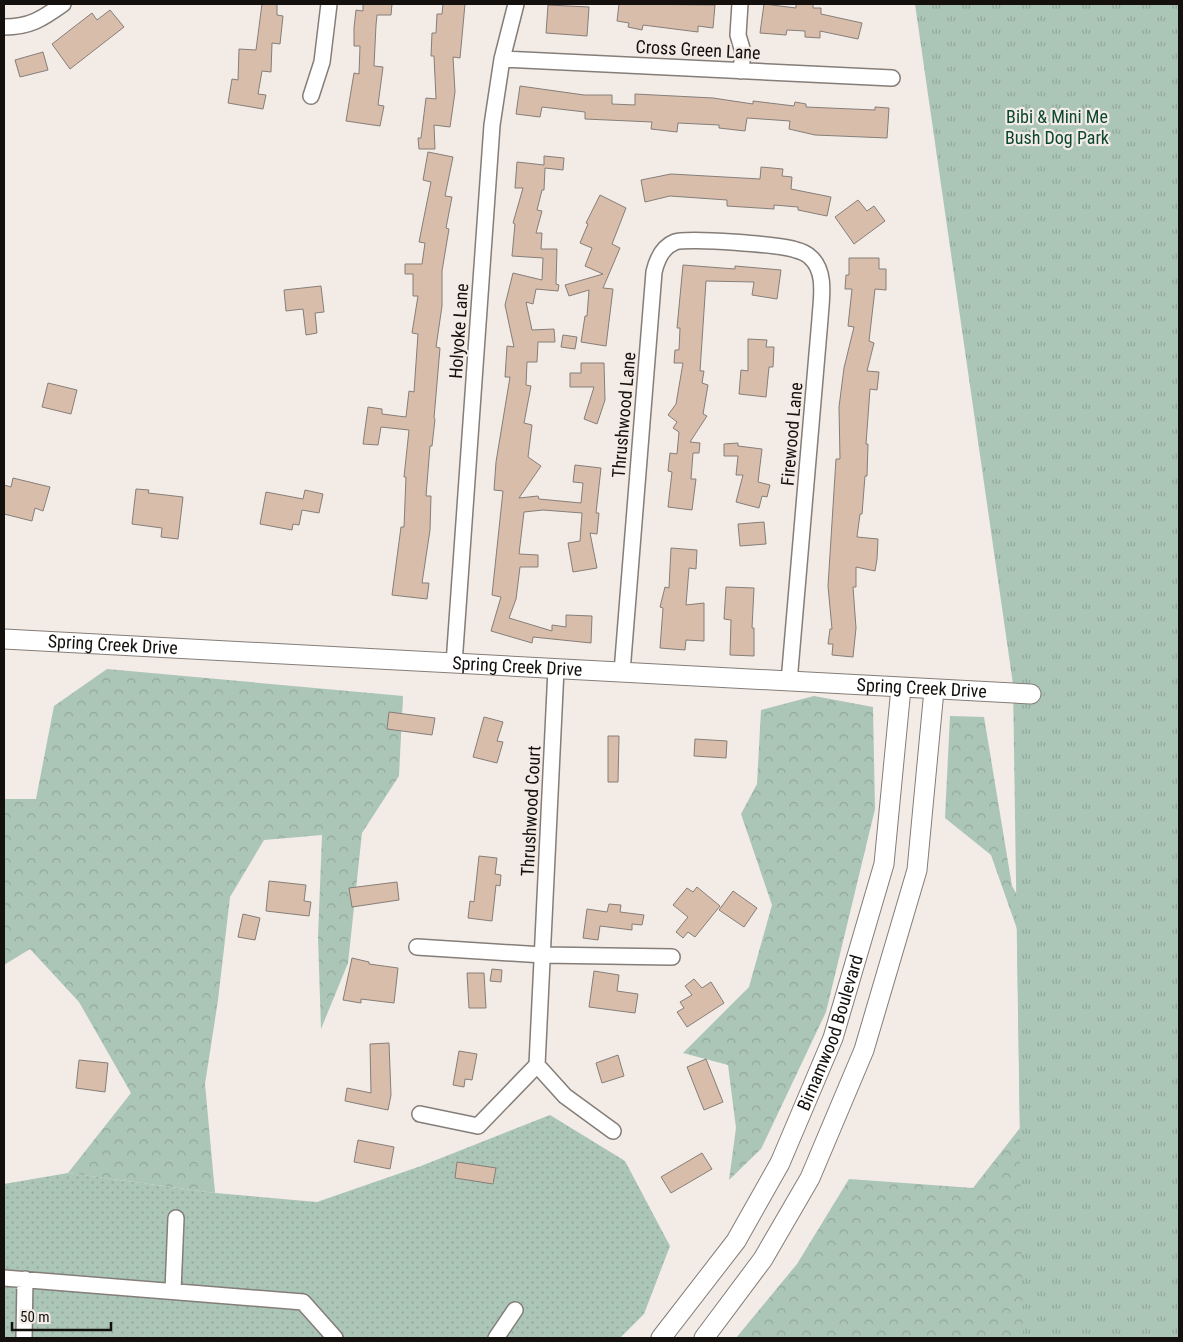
<svg xmlns="http://www.w3.org/2000/svg" width="1183" height="1342" font-family="'Roboto Condensed',sans-serif">
  <defs>
    <pattern id="grass-dots" width="8" height="8" patternUnits="userSpaceOnUse" patternTransform="scale(1.25)"><rect width="8" height="8" fill="#abc5b7"/><path d="M2 2h.1M6 6h.1" fill="none" stroke="#92a89c" stroke-width="1.8" stroke-linecap="round"/></pattern>
    <pattern id="forest-crowns" width="20" height="18" patternUnits="userSpaceOnUse" patternTransform="scale(1.25)"><rect width="20" height="18" fill="#abc5b7"/><path d="M2 6a3 3 0 1 1 6 0M12 15a3 3 0 1 1 6 0" fill="none" stroke="#92a89c"/></pattern>
    <pattern id="park-tufts" width="24" height="20" patternUnits="userSpaceOnUse" patternTransform="scale(1.25)"><rect width="24" height="20" fill="#abc5b7"/><path d="M3 7l-1-3M5 7V3M7 7l1-3M15 17l-1-3M17 17v-4M19 17l1-3" fill="none" stroke="#92a89c"/></pattern>
  </defs>
  <rect width="100%" height="100%" fill="#f3ebe5"/>
  <path fill="url(#grass-dots)" d="M550 1115 625 1161 670 1246 644 1314 620 1338H4V1184L68 1173 215 1193 317 1202 421 1166Z"/>
  <path fill="url(#forest-crowns)" d="M107 669 403 696 399 776 362 833 348 963 321 1029 318 937 322 835 264 840 230 897 218 1000 205 1084 215 1193 68 1173 131 1093 79 1002 30 949 4 965V799H36L54 706Z
    M814 696 873 707 875 809 826 1012 761 1149 729 1180 736 1128 728 1065 683 1053 749 987 772 905 741 814 757 784 761 710Z
    M950 716 984 717 1012 886 1024 907 1085 1338H736L797 1264 849 1179 973 1188 1020 1128 1017 929 991 855 945 818Z"/>
  <path fill="url(#park-tufts)" d="M915 4H1179V1338H1023L1013 684Z"/>
  <path fill="#d8bdaa" stroke="#867e79" d="M262 4H277V15L283 16 280 44 272 43 271 72 262 71 258 94 266 95 263 109 228 103 232 79 238 80 239 49 256 50Z
    M363 4H392L391 15H377L376 25 374 66 383 67 378 105 384 106 380 126 346 121 354 73 359 74 360 46H354V28L356 10 363 11Z
    M443 4H465L460 58 453 57 455 92 450 127 434 125 435 149H419L418 138H421L426 98 436 99 434 56H431L432 33H436L437 14H442Z
    M619 4 715 5 713 28 698 26V32L643 25 642 30 628 27 629 23 617 21Z
    M764 4 796 8V4H813V8H821V14L862 23 858 39 820 31V38L805 37V31L787 30 786 35 760 33Z
    M548 5 589 7 587 36 546 33Z
    M110 10 124 27 70 69 52 44 92 13 97 20Z
    M43 52 48 70 20 77 15 60Z
    M520 86 584 95H612V104L635 105V94L713 98 753 104V101L794 106 795 102 806 104V107L875 110V107L889 108 887 138 815 135 789 129 790 121 747 118 745 131 719 128V125L678 123 677 132 651 129 652 122 585 119V112L542 107 540 117 516 114Z
    M428 152 453 157 445 196 452 197 446 228 449 229 442 271V306L436 347 440 348 434 418 435 419 432 446H430L426 496H431L430 530 422 583H429L427 599 392 595 401 527H404L406 477H404L409 430 381 427 378 445 363 444 368 407 382 409V414L406 417 409 391 414 392 418 334 412 333 418 296H413V274H405V264H422L425 243 419 242 431 182 423 180Z
    M544 156 564 158 563 170 545 168 544 190H542L537 210 542 211 536 233H542L541 249H557L556 284 559 285 558 291 536 289 533 304 526 302 532 330 554 329 555 342H538L537 362H527L526 385 531 386 524 423 532 425 528 457 541 466 519 498 538 496 539 499 581 503 583 483 573 482 575 465 601 468 596 513H599L597 534 590 533 597 568 573 572 568 543 580 541 582 513 543 510 524 512 519 554 538 555V567H520L516 599 509 618 552 631V625L566 627V615L592 616 591 643 533 637 532 643 491 631 501 597 492 595 503 491 494 490 496 462 510 377H505L507 346 514 347 505 305 513 273 542 280 543 258 512 256 515 224 513 223 523 188H515L517 162 544 165Z
    M761 167 783 169 782 176 792 177 791 189 831 197 827 216 798 210V207L774 205V209L727 206V200L670 196 645 202 641 180 671 174 760 179Z
    M600 195 626 208 612 244 620 248 603 288 613 289 606 346 581 342 585 316H587L589 290 569 296 565 285 603 274 585 266 592 248 580 243 588 224 586 223Z
    M858 200 867 211 874 206 885 221 854 244 835 217Z
    M849 258H879V269H886V290L875 289 869 341 874 343 867 371 879 372 877 390 870 389 866 444H868L867 476H865L862 514H860L857 537 878 539 877 559 875 571 856 567V587H853L856 628 853 657 832 655 833 644H828L830 629H832L828 586 836 459H840L839 407 844 368 854 327 848 326 852 289H845L846 275H849Z
    M683 265 735 269V266L781 270 777 299 752 295 754 282 706 281 700 371H704L702 383 708 385 703 414 707 416 690 442 700 443 699 453H693L691 479H696L692 510 668 507 672 472 668 471 670 453 677 454 679 432 673 428 677 422 668 415 676 404 683 363H674L675 350H679L680 328H677Z
    M321 286 324 312 315 313 317 333 306 335 303 309 286 311 284 290Z
    M563 335 577 337 575 349 561 347Z
    M748 339 767 340 766 347H774L773 367H769L766 397 739 394 741 370 748 371Z
    M581 363H604L605 400 597 424 584 419 594 387H570V373H581Z
    M48 383 77 390 71 414 42 407Z
    M738 443V446L762 449 758 482 770 485 767 497 762 496 759 508 736 502 743 475H736L738 456H724V444Z
    M13 478 50 487 43 511 35 508 32 521 4 514V485L11 487Z
    M136 489 149 490 148 493 183 497 178 539 161 537 162 528 132 524Z
    M305 490 323 494 319 513 302 510 299 525 293 524 292 530 260 524 266 492 303 499Z
    M764 522 766 544 740 546 738 524Z
    M671 548 697 550 696 569 689 568 686 605 704 603V641L686 640 685 650 660 648 663 608 660 607 665 587 669 588Z
    M726 587 754 588 752 628H754V656L730 655 731 620 724 619Z
    M389 712 435 718 432 735 387 729Z
    M484 717 503 722 497 741 503 742 497 763 473 757Z
    M608 736H619L618 782H608Z
    M695 739 727 741 726 758 694 756Z
    M479 856 497 858 495 874 501 875 500 886 496 885 492 921 468 918 470 901 474 902Z
    M269 881 306 885 304 901 311 902 309 916 266 911Z
    M397 882 399 900 352 907 349 888Z
    M697 887 720 906 695 937 688 932 683 938 676 932 688 917 673 905 687 888 693 892Z
    M733 891 757 908 744 927 719 910Z
    M609 904 621 905 620 912 644 915 642 925 632 924V930L600 926 598 940 583 938 587 909 607 912Z
    M243 914 260 918 255 940 238 937Z
    M352 958 369 962V964L398 968 394 1003 361 999V1003L343 1000Z
    M492 969 502 970 501 982 490 981Z
    M594 971 619 975 617 991 638 994 635 1013 589 1007Z
    M467 973H484L486 1008H469Z
    M694 979 702 988 711 982 724 1003 687 1027 677 1012 684 1008 680 1002 692 995 685 986Z
    M389 1043 391 1095 388 1110 345 1101 347 1088 371 1093 370 1044Z
    M459 1051 477 1054 472 1080 465 1079 464 1087 453 1085Z
    M618 1055 624 1076 602 1083 596 1063Z
    M706 1059 723 1102 704 1110 687 1067Z
    M79 1060 108 1063 105 1092 76 1088Z
    M358 1140 394 1147 390 1169 354 1162Z
    M702 1153 712 1169 671 1193 661 1177Z
    M457 1162 496 1168 493 1184 455 1178Z"/>
  <g fill="none" stroke-linecap="round" stroke-linejoin="round">
    <g stroke="#847d78" stroke-width="18">
      <path id="minor" d="M740 4 738 35 743 52 741 71
        M4 27C30 27 42 19 63 4
        M502 59 892 78
        M311 96 322 62 329 4
        M454 664 492 125 502 59 516 4
        M622 672 654 272C657 259 662 247 675 242 686 237 784 245 796 250 800 251 807 254 810 257 827 271 821 300 820 319L789 682
        M417 947 543 955 672 957
        M537 1065 565 1096 613 1131
        M420 1114 478 1126 537 1065 556 669
        M4 1278 303 1302 335 1338
        M173 1291 176 1218
        M24 1338 25 1279
        M496 1338 515 1310"/>
    </g>
    <g stroke="#847d78" stroke-width="21">
      <g id="tertiary">
        <path id="s1" d="M4 639 1031 694"/>
        <path id="s2" d="M661 1338 736 1241 780 1163 833 1038 884 864 901 688"/>
        <path d="M704 1338 763 1259 810 1178 864 1050 917 870 934 690"/>
      </g>
    </g>
    <use href="#minor" stroke="#fff" stroke-width="15"/>
    <use href="#tertiary" stroke="#fff" stroke-width="19"/>
  </g>
  <g text-anchor="middle" stroke-width="4.5" stroke-linejoin="round" paint-order="stroke">
    <g font-size="18" fill="#13100e" stroke="#f3ebe5">
      <text transform="translate(698 50) rotate(3)" y="6">Cross Green Lane</text>
      <text transform="translate(459 331) rotate(-86)" y="6">Holyoke Lane</text>
      <text transform="translate(624 415) rotate(-85)" y="6">Thrushwood Lane</text>
      <text transform="translate(792 434) rotate(-85)" y="6">Firewood Lane</text>
      <text dy="6" stroke="none"><textPath href="#s1" startOffset="109">Spring Creek Drive</textPath></text>
      <text dy="6" stroke="none"><textPath href="#s1" startOffset="514">Spring Creek Drive</textPath></text>
      <text dy="6" stroke="none"><textPath href="#s1" startOffset="919">Spring Creek Drive</textPath></text>
      <text transform="translate(531 811) rotate(-87)" y="6">Thrushwood Court</text>
      <text dy="6" stroke="none"><textPath href="#s2" startOffset="352">Birnamwood Boulevard</textPath></text>
    </g>
    <g font-size="18" fill="#0b4731" stroke="#f3ebe5">
      <text x="1057" y="123">Bibi &amp; Mini Me<tspan x="1057" dy="21">Bush Dog Park</tspan></text>
    </g>
  </g>
  <rect width="1183" height="1342" fill="none" stroke="#13100e" stroke-width="10"/>
  <path d="M12 1322v8h99v-8" fill="none" stroke="#13100e" stroke-width="2.5"/>
  <text x="20" y="1322" font-size="15" fill="#13100e" stroke="#f3ebe5" stroke-width="4" paint-order="stroke">50 m</text>
</svg>
